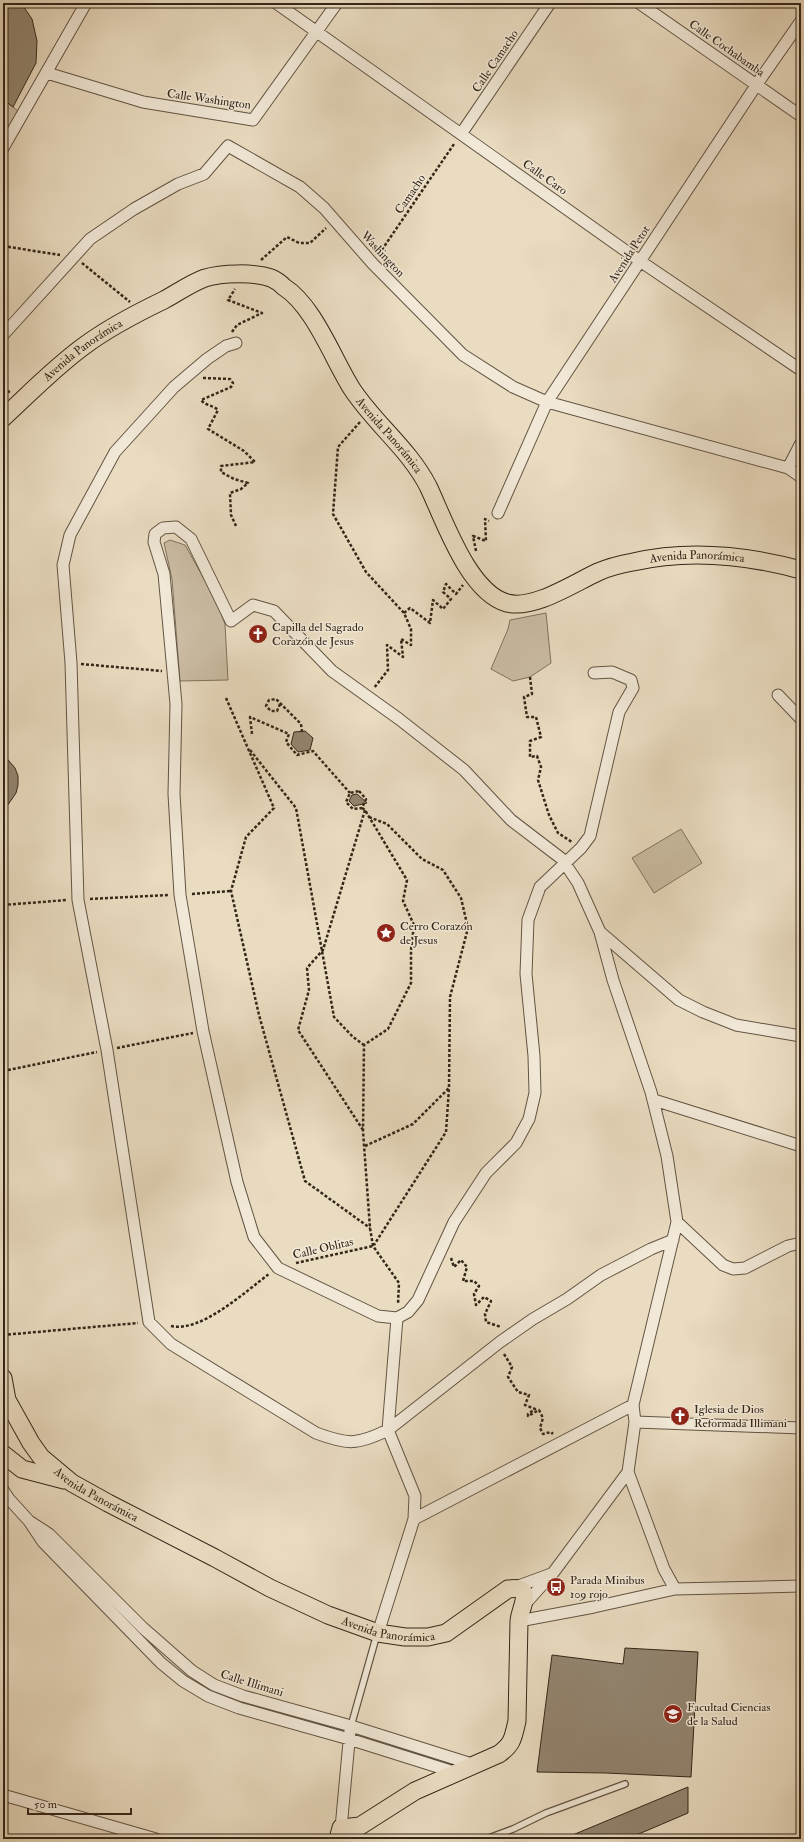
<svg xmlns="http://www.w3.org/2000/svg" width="804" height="1842" font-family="'IM FELL Double Pica',serif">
  <rect width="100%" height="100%" fill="#eadcc1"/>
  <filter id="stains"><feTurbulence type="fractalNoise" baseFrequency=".005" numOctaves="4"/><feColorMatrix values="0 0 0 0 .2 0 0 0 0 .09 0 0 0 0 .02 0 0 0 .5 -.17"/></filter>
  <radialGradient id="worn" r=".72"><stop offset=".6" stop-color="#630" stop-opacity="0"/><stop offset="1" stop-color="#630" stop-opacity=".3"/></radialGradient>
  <path fill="#cbbda4" stroke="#80725e" d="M3 99 18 111 3 139Z
    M170 540 185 545 216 600 225 624 228 680 180 681 172 579 164 543Z
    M546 613 551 663 530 677 513 681 491 669 508 629 510 620Z
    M681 829 702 863 654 893 632 858Z"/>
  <path fill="#938570" stroke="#342618" d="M3 3H21L32 19 37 41 36 63 13 107 3 99Z
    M305 731 313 738 310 750 298 752 291 744 294 732Z
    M3 754 15 768 18 776V785L16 793 3 812Z
    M357 794 367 803 354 806 349 801 352 795Z
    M625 1648 698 1652 691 1777 606 1773 537 1772 552 1655 623 1664Z
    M688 1787V1813L627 1839H563Z"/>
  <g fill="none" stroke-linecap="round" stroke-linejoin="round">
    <g stroke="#625442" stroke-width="8">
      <path id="lane" d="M351 1726 377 1634
        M486 1839 513 1829 546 1813 625 1784"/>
    </g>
    <g stroke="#625442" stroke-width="13">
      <path id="street" d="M276 3 640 261 801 370
        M639 3 801 116
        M47 73 143 102 253 120 337 3
        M461 134 550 3
        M3 148 86 3
        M3 335 90 239 134 209 178 184 204 174 228 146 300 187 324 208 373 264 463 355 513 387 547 402 788 468 801 477
        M236 343 226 346 207 359 174 387 115 452 70 535 63 565 71 663 78 900 107 1050 149 1322 171 1344 316 1433C348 1445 357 1445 388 1430L500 1342 533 1319 567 1299 601 1275 651 1249 673 1240
        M788 468 801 443
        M498 513 547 402 757 84 801 21
        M778 695 801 719
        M600 932 679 1000 703 1012 736 1025 801 1036
        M654 1100 801 1146
        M677 1222 723 1265 733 1269 745 1268 788 1246 801 1243
        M635 1422 801 1428
        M628 1472 664 1569 675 1589
        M3 1490 9 1499 29 1521
        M414 1519 633 1405
        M513 1588 551 1574
        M525 1604 553 1573 628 1472 635 1422 633 1405 677 1222 667 1156 651 1092 613 980 600 932 578 883 562 859 511 820 464 770 399 719 332 671 274 611 253 605 231 621 191 539 176 527 163 528 155 534 154 542 164 574 176 704 174 794 180 895 203 1031 237 1182 254 1237 278 1268 378 1316 397 1318 408 1312 418 1300 454 1222 486 1173 516 1143 529 1119 535 1093 534 1056 526 974 528 920 540 887 581 848 590 836 619 712 633 688 631 680 612 672 594 673
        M519 1621 594 1607 675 1589 801 1586
        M378 1633 414 1519 415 1496 388 1430 397 1318
        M457 1773 349 1739 239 1708 208 1696 183 1681 161 1663 43 1542 29 1521 49 1534 143 1628 192 1671 214 1685 243 1696 351 1726 475 1765
        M3 1795 156 1839
        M341 1828 350 1731"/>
    </g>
    <g stroke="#342618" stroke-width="19">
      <g id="primary">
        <path id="s1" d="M3 418C29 394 55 367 84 346 108 328 137 313 164 300 177 293 191 283 205 278 221 273 255 272 271 278 276 280 281 284 284 287 314 306 333 359 352 389 375 424 409 449 428 486 444 519 468 592 507 603 534 610 574 583 598 572 609 567 622 564 633 562 689 549 746 555 801 570"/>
        <path id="s2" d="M3 1378 7 1400 31 1443 41 1457 72 1483 108 1503 215 1558 270 1588 328 1615 378 1633 405 1637H428L446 1633 508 1589C536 1585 520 1607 519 1621L517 1721C513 1738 513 1744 499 1754L415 1791 360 1826 341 1828 338 1839"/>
        <path d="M3 1454 22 1469 64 1480"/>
      </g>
    </g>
    <path stroke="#342618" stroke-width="2.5" stroke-dasharray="3 2" stroke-linecap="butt" d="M3 246 60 255
      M379 254 454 144
      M261 260 287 237 299 243H310L326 228
      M82 263 130 302
      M232 332 237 325 262 313 228 300 235 289
      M203 378 230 379 233 383 231 387 201 400C206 406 213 405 218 410L208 429 244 451 255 462 221 466V472L234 479 248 483 241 489 230 493 231 515 236 526
      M3 390 10 392
      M360 422 338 447 333 514 366 572 404 613 411 629V645L401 639 403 657 387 645 388 670 374 688
      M476 551 473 536 486 541 485 519 489 521
      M404 613 410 608 430 623 433 600 443 609 451 599 443 592 446 584 456 594 463 585
      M81 664 162 671
      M530 677 532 694 524 697 527 717H536L541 737 530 741V757L537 756 541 767 538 780 549 815 558 833 572 842
      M226 698 274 808 246 837 231 891 259 1015 305 1181 370 1228
      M280 704 277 711H271L266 706 269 700 276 699 301 724 302 732
      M252 734 250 717 289 734 286 742 297 755 313 751 350 793
      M250 750 296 808 334 1017 353 1037 364 1045
      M359 791 366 799 362 808 353 809 346 802 350 793Z
      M362 808 365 810 407 880 403 901 414 925 411 950V983L388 1029 364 1045 363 1131 370 1228 373 1246 399 1283 398 1304
      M369 817 387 824 422 859 443 870 461 898 468 928 450 997 449 1088 446 1132 374 1245
      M192 894 231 891
      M90 899 169 895
      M3 905 67 900
      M117 1048 193 1033
      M3 1071 97 1052
      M363 1130 298 1030 309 990 307 968 323 950 365 810
      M365 1146 413 1124 449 1088
      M451 1258 454 1267 461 1260 467 1267 463 1281H474L479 1286 474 1294 476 1305 484 1297 491 1301 485 1314 486 1322 501 1327
      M296 1263 373 1246
      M171 1326C201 1333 246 1291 269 1274
      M3 1335 138 1323
      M504 1354 512 1367 508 1377 518 1392 529 1395 525 1405 535 1409 528 1414V1416L539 1410 543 1418 540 1428 543 1434 551 1432 553 1434"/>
    <use href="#lane" stroke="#f1e8d7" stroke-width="5.5"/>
    <use href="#street" stroke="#f1e8d7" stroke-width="11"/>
    <use href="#primary" stroke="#eadcc1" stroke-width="17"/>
  </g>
  <defs>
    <g id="church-disc" transform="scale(1)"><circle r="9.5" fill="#8f2418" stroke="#f1e8d7"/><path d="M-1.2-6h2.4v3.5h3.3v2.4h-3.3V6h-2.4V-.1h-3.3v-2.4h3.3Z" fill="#fff"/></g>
    <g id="sight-disc" transform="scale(1)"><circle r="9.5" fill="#8f2418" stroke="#f1e8d7"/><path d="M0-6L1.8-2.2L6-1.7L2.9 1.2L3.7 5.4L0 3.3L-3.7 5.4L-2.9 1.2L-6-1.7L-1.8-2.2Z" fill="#fff"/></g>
    <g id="bus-disc" transform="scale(1)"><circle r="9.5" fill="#8f2418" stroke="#f1e8d7"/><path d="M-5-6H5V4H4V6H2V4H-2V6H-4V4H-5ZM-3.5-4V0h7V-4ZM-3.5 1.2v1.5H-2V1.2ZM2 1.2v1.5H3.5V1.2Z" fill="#fff"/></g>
    <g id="university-disc" transform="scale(1)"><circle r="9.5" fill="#8f2418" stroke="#f1e8d7"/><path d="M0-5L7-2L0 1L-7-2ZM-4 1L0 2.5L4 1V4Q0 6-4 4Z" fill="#fff"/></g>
  </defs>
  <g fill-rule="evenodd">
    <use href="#church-disc" x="258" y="634"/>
    <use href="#sight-disc" x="386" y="933"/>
    <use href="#church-disc" x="680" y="1416"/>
    <use href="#bus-disc" x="556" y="1587"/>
    <use href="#university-disc" x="673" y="1714"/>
  </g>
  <g text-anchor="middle" stroke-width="3" stroke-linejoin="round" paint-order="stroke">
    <g font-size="12" fill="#342618" stroke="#f1e8d7">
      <text transform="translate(727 48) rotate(35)" y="4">Calle Cochabamba</text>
      <text transform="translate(495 61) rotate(-56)" y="4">Calle Camacho</text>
      <text transform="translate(209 99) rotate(8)" y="4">Calle Washington</text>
      <text transform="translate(545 177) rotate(35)" y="4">Calle Caro</text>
      <text transform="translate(410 194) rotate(-56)" y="4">Camacho</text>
      <text transform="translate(383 254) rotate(47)" y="4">Washington</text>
      <text transform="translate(629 254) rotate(-57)" y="4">Avenida Petot</text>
      <text dy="4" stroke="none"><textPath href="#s1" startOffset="105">Avenida Panorámica</textPath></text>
      <text dy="4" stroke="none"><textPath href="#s1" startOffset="513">Avenida Panorámica</textPath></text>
      <text dy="4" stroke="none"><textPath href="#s1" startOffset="921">Avenida Panorámica</textPath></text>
      <text transform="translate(323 1248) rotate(-13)" y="4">Calle Oblitas</text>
      <text dy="4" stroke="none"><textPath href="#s2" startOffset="156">Avenida Panorámica</textPath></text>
      <text dy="4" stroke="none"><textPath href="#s2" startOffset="480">Avenida Panorámica</textPath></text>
      <text transform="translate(252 1683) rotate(17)" y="4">Calle Illimani</text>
    </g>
    <g font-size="12" fill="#342618" stroke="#f1e8d7" text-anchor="start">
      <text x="272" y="631">Capilla del Sagrado<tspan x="272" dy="14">Corazón de Jesus</tspan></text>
      <text x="400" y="930">Cerro Corazón<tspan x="400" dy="14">de Jesus</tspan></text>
      <text x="694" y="1413">Iglesia de Dios<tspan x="694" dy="14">Reformada Illimani</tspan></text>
      <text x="570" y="1584">Parada Minibus<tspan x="570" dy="14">109 rojo</tspan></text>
      <text x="687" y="1711">Facultad Ciencias<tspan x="687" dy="14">de la Salud</tspan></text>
    </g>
  </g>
  <rect width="804" height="1842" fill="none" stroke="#eadcc1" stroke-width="16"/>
  <rect x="4" y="4" width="796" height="1834" fill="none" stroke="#342618" stroke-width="2"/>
  <rect x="8" y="8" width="788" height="1826" fill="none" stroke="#342618"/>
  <path d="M28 1808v6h103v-6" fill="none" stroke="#342618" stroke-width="2"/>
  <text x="34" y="1808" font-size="12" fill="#342618" stroke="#f1e8d7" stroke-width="3" paint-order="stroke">50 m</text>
  <rect width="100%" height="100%" filter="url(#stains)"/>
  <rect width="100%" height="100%" fill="url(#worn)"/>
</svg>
